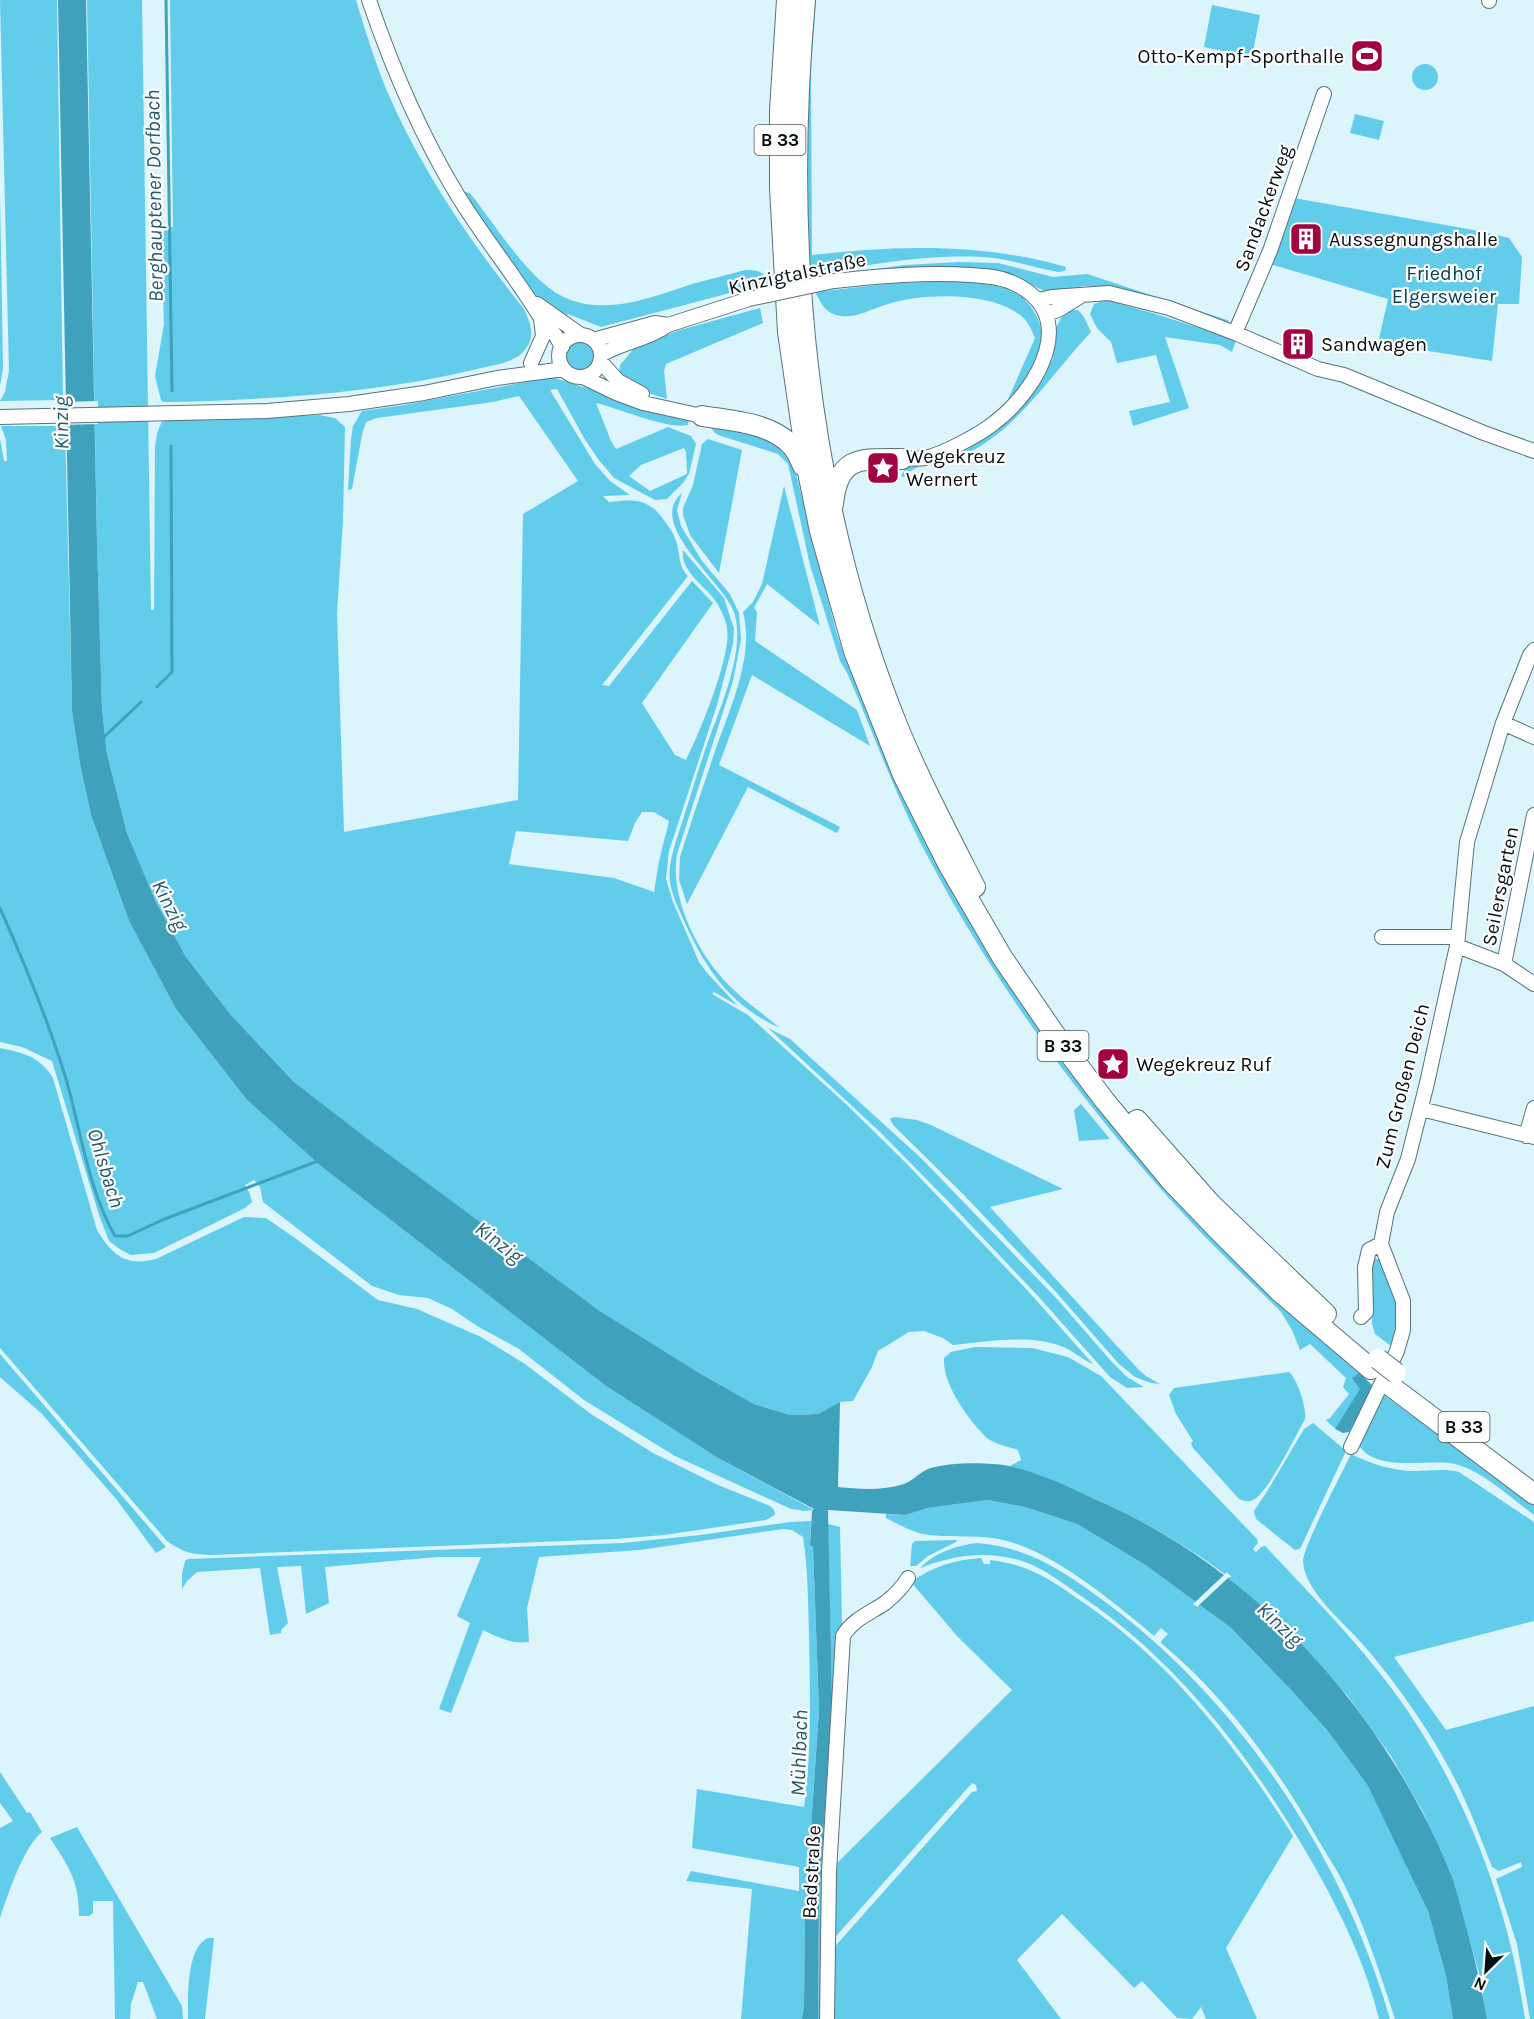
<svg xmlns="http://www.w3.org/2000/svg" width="1534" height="2019" font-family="Karla,sans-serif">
  <rect width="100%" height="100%" fill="#dcf4fc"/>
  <path fill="#62cceb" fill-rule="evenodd" d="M0 0H57L63 400 0 401 5 392 9 371Z
    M87 0H142L151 610H154L155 447 157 433 162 421 319 415 335 418 345 427 343 520 337 614 344 832 518 800 523 514 578 481 519 396 493 402 377 418 366 422 362 435 352 489 348 490 351 439 353 426 362 411 404 405 552 377 662 412 689 418 688 425C668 430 618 408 596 403L611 441 616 449 668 427 691 436 696 444 689 474 683 483 667 499 655 500 614 478 598 459 584 438 557 389 550 390 595 464 610 481 630 495 603 496 609 502C634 499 648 498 664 520 668 526 674 533 676 541 681 555 677 564 688 576L602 685 609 686 692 581 713 603 642 703 675 755 686 760C699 735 732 655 727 628 726 620 721 610 717 603 706 586 680 572 683 550L724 598 734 629 733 644 717 705 669 851 666 879 673 902 699 962 708 974 738 1006 714 992 712 994 748 1015 847 1105 905 1162 1028 1291 1093 1364C1082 1360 1073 1350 1061 1346 1029 1334 986 1342 953 1345L943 1338 924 1331 909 1332 878 1351 872 1367 853 1401 840 1402 818 1414 790 1415 754 1404 701 1374 600 1311 364 1137 294 1082 231 1015 186 957 156 902 127 833 107 754 102 709 97 542ZM684 448 686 452 687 474 650 491 629 476 641 465ZM642 812H654L669 821 659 861 654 892 614 878 509 864 516 831 628 841 635 823Z
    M170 0H356C365 30 375 62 387 91 421 170 471 243 524 309 531 324 536 338 524 351 513 364 488 366 473 370 375 393 277 399 177 402H163L161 400 155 376 164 324 161 227H173Z
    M809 0H816L811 71 812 255C897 245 983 243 1066 267L1065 271 1058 272C1036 268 1016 261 994 258 936 252 863 265 805 277Z
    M1212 5 1260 15 1252 57 1204 47Z
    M1412 77a13 13 0 1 1 26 0a13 13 0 1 1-26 0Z
    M1355 114 1384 121 1379 140 1350 133Z
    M465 192 470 193C492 221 515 258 542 282 586 323 642 301 692 284 710 279 728 275 745 270 756 270 766 271 768 283L601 327 568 314 563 320 539 300 526 286 464 197Z
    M0 193 3 368 0 386Z
    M1294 198 1479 231 1509 238 1522 257 1519 304H1498L1492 361 1378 343 1388 299 1270 264Z
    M958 262 998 263 1053 277 1087 274 1230 321 1221 322 1110 288 1083 286 1053 292 1044 291 1012 275 993 270 855 272 905 265Z
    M962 281C980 284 1001 284 1017 293 1024 297 1031 306 1035 313 1054 346 1027 380 1006 404L1035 338C1031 329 1028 321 1020 315 988 291 921 293 885 305 868 310 854 320 836 315 824 312 821 302 815 292L895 283Z
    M1106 300 1156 314 1236 340 1232 352 1220 345 1165 337 1189 408 1133 426 1129 411 1170 402 1156 355 1117 363 1111 342 1097 328 1090 314 1094 304Z
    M760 308 763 323 666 364 664 371 667 399 639 390 626 383 619 373 620 365 636 346 680 330Z
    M1072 310H1078L1084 317 1091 332C1059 366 1032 407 995 436 983 445 968 454 954 459 937 464 917 462 904 477L901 476 907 466 959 451 1041 380 1053 358 1056 328 1061 318Z
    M565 357a15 15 0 1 1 30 0a15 15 0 1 1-30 0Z
    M709 425 767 432 790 450 836 631 844 655 997 965 1321 1338 1373 1386 1349 1432C1339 1433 1333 1427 1326 1420L1330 1418 1349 1394 1343 1387 1346 1378 1310 1344 1300 1350 1292 1330 1281 1312C1251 1282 1220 1253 1191 1222 1085 1109 991 980 920 842 893 788 872 730 848 675L840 661 810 565 788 464 778 454 721 436 715 433Z
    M1 426H65L72 711 80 764 91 815 129 921 176 1009 247 1100 322 1167 606 1386 718 1458 814 1510 805 1511 791 1509 675 1456 584 1400 519 1349 477 1326 452 1309 428 1298 399 1295 372 1286 263 1202 260 1187 254 1180 245 1185 250 1194 252 1202 245 1208 154 1253 131 1255 121 1250 109 1241 99 1215 52 1061 22 1047 0 1042V439L4 461H7L6 440Z
    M708 439 742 450 719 573 690 535 683 515V508L693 485 702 444Z
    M784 486 820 626 767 584 754 608 757 612 755 641 857 710 870 746 752 675 719 765 840 827 837 833 748 787 687 904 679 880 680 857C691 822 703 787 715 751 729 711 755 656 743 612L753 602 762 584Z
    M682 493 677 510 681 526 702 561 730 594 739 613 741 640 733 681 677 854C669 900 701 960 734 990 748 1004 765 1015 780 1028 731 1006 706 970 684 921 679 909 672 896 670 882 668 868 672 855 676 841 686 811 695 780 705 750 718 712 747 651 734 612 724 582 645 524 682 493Z
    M768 1028 790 1039 921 1158 1058 1300 1111 1361 1127 1377 1144 1387 1127 1388 1110 1377 1037 1295 948 1201 880 1132Z
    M0 1048C24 1053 39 1056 53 1078L97 1230C112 1255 126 1267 156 1259L244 1217 266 1218 295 1238 378 1300 417 1309 481 1337 525 1364 591 1414 653 1453 718 1485 770 1506 774 1510 775 1515 766 1520 664 1535 616 1539 212 1555C193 1555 182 1552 167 1541L0 1348Z
    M1081 1104 1110 1139 1079 1141 1074 1110Z
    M894 1117 917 1120 931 1125 1063 1189 990 1207 1138 1369 1146 1376 1160 1384 1151 1383 1135 1377 1118 1363 1056 1292 964 1195 893 1125 890 1119Z
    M1375 1258 1381 1261C1391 1285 1412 1322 1391 1346L1375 1334 1372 1324 1371 1262Z
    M975 1347 1032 1348 1068 1357 1101 1376 1257 1539 1258 1543 1253 1549 1256 1552 1261 1547 1265 1546C1309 1593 1354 1638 1392 1689 1463 1784 1508 1902 1525 2019H1487L1479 1973 1449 1869 1422 1810 1391 1756 1347 1695 1222 1572C1157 1524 1086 1492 1010 1466L1021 1460 1018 1450C1009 1447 995 1444 987 1438 969 1421 942 1384 944 1358L951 1352Z
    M0 1354 166 1547 156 1553 117 1500 42 1414 0 1377Z
    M1289 1372C1297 1378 1307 1409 1305 1419 1296 1435 1268 1493 1253 1500 1248 1503 1243 1500 1239 1499L1193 1448 1191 1443 1193 1441 1176 1414 1169 1395 1174 1388Z
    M1381 1393 1534 1505V1515C1511 1498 1477 1466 1449 1463 1423 1460 1374 1472 1358 1444Z
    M1313 1423 1344 1449 1345 1453 1300 1549 1295 1550 1256 1519 1254 1511 1268 1490 1304 1429Z
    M1351 1454C1367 1462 1384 1468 1401 1470 1421 1473 1440 1467 1459 1472L1534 1522V1621L1394 1657 1446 1730 1534 1706V2019H1530L1517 1944 1496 1879 1522 1867 1521 1862 1499 1871 1492 1867C1483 1845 1475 1822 1465 1800 1440 1745 1404 1693 1366 1648 1347 1625 1304 1592 1303 1561 1303 1547 1342 1473 1351 1454Z
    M988 1500 1025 1507 1077 1524 1147 1566 1231 1628 1291 1690 1327 1730 1368 1786 1409 1868 1428 1911 1446 1976 1453 2019H1395C1380 1974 1366 1929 1345 1886 1338 1871 1328 1857 1320 1843 1279 1770 1226 1697 1161 1643L1162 1640 1168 1634 1161 1628 1154 1636C1115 1603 1056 1554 1007 1541 982 1534 955 1538 929 1535 913 1533 900 1525 886 1518V1514L906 1515 927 1508Z
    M811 1521 810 1545 813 1546 819 1710 805 1917 804 2006 802 2019H741L752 1889 686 1881 691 1871 799 1891V1867L692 1848 697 1789 804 1807C812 1749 810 1691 809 1633 808 1601 808 1568 803 1537L792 1530 783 1529 640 1550 539 1557 527 1608 529 1642C512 1644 499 1638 483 1630L451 1713 439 1709 470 1623 457 1616 481 1557H437L325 1567 329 1603 306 1614 301 1566 277 1567 288 1623 281 1630V1633L270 1635 260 1568 197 1572 187 1581 182 1589V1574L185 1561 188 1559 623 1543 700 1535 790 1522Z
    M828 1524 840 1527 842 1622 823 2019H818L819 1902 832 1697Z
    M957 1540 956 1542 928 1556 916 1566H910L912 1544 915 1541Z
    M977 1543C1028 1547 1063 1571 1104 1601 1239 1700 1344 1858 1390 2019H1379C1364 1957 1334 1899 1302 1845 1245 1750 1176 1661 1084 1598 1065 1585 1044 1568 1022 1561 986 1550 954 1555 920 1568 934 1553 957 1545 977 1543Z
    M981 1558 984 1564H990V1560C1031 1565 1051 1580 1084 1603 1172 1663 1237 1747 1293 1836L1226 1948 1257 2019H1206L1201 2007 1192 2019 1177 2018 1142 1981 1134 1988 1062 1914 1017 1960 1061 2019H831L830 1952 972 1792 977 1791 976 1785 972 1783 830 1943 835 1865 1012 1690 957 1636 911 1582C933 1566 955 1560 981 1558Z
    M0 1772 27 1813 30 1812 42 1832C23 1848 8 1894 0 1918V1828L13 1821 0 1803Z
    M77 1827 182 2006 183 2019H157L143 1982H138L131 2004 130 2019H115L113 1901H93V1913L89 1916H79C79 1881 69 1867 50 1838Z
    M208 1938H214L205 2019H188C188 1999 186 1947 208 1938Z"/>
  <path fill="#40a1bc" d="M58 0H86L97 542 102 709 107 754 127 833 156 902 186 957 231 1015 294 1082 365 1137 600 1311 701 1374 754 1404 790 1415 818 1414 840 1402 838 1487C859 1489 883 1491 904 1484 913 1481 920 1472 928 1469 948 1462 988 1462 1009 1466 1042 1473 1075 1490 1106 1504 1260 1574 1383 1712 1448 1867 1454 1881 1458 1897 1462 1912 1472 1948 1481 1982 1487 2019H1453L1446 1976 1428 1911 1368 1786 1327 1730 1291 1690 1231 1628 1147 1566 1077 1524 1025 1507 988 1500 927 1508 906 1515 828 1510 832 1697 819 1902 818 2019H802L804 2006 805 1917 819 1710 813 1547 810 1545 812 1511 814 1509 718 1458 606 1386 322 1167 247 1100 176 1009 129 921 91 815 80 764 72 711Z
    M1359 1373 1373 1386 1349 1432 1343 1433 1335 1429 1360 1389 1352 1378Z"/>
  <path fill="#dcf4fc" d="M98 401V424L62 425V402Z
    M1226 1572 1232 1577H1229L1197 1607 1193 1604 1225 1574Z"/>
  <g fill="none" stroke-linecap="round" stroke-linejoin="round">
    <path stroke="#40a1bc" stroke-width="3" d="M166 0 172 391
      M157 687 172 672 171 446
      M103 738 141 702
      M0 908C25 964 48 1020 66 1079 81 1131 88 1189 115 1236H128L162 1220 318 1161"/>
    <g stroke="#57737b" stroke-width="16">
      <path id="minor" d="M369 0C392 68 421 135 458 196 484 238 515 276 541 318L543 336 531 363
        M1489 1V0
        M834 281C880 276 925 272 971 275 984 276 998 276 1011 282 1083 313 1038 390 994 423 979 435 943 454 925 458 917 459 909 458 902 459
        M1038 300 1052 297 1109 293 1169 308 1235 333 1318 369 1344 375 1484 433 1534 451
        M537 304 581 335
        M1046 314 1058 310 1081 296
        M541 318 556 336 562 347
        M1235 333 1270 251 1324 94
        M559 356a21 21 0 1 1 42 0a21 21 0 1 1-42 0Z
        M593 340 655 323 668 325
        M601 355C622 342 647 340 668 325L749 299
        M600 361 618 381 642 394
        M583 377 616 393 643 403 702 416
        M0 417 267 411 349 404 424 393 497 378 564 369
        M1503 723 1534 737
        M1382 937H1457
        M1457 946 1504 964 1534 984
        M1504 964 1534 815
        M1421 1109 1534 1137
        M1526 1136 1534 1108
        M1361 1317 1366 1312 1365 1267 1369 1250 1381 1244
        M1351 1447 1397 1351 1403 1330V1301L1381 1244 1387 1212 1408 1159 1427 1083 1457 946 1467 842 1503 723 1530 655 1534 650
        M827 2019 829 1872 843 1636C852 1620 870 1613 885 1603 894 1596 902 1588 908 1578"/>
    </g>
    <g stroke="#57737b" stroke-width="22">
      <path id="highway" d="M787 0 780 110V188L788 332 809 477 820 531 854 651 903 775 948 864 1002 957 1056 1036 1105 1101 1170 1180 1219 1231 1279 1291 1371 1369
        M805 0C783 244 805 496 897 725 920 781 948 834 975 887
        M702 416C731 421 769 422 791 445 797 451 800 459 803 466
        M833 504C838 455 861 459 902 459
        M1137 1120 1211 1204 1326 1314
        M1388 1384 1534 1494"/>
    </g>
    <use href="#minor" stroke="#fff" stroke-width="14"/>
    <use href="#highway" stroke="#fff" stroke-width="20"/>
    <g stroke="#57737b" stroke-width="16" stroke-linecap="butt">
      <path id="minor-bridge" d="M749 299 834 281"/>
    </g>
    <g stroke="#57737b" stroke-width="22" stroke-linecap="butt">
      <path id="highway-bridge" d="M1378 1359 1396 1373"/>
    </g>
    <use href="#minor-bridge" stroke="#fff" stroke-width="14"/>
    <use href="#highway-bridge" stroke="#fff" stroke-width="20"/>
  </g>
  <defs>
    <g id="stadium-square" transform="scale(1.725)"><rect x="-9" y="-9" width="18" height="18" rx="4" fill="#a10440" stroke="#fdfdfd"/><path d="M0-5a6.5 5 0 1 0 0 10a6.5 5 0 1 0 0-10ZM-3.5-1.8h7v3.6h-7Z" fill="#fff"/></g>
    <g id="building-square" transform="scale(1.725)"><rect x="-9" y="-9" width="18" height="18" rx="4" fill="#a10440" stroke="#fdfdfd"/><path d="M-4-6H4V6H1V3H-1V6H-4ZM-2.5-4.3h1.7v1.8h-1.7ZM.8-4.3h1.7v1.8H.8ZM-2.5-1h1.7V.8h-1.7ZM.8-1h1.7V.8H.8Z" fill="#fff"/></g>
    <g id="sight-square" transform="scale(1.725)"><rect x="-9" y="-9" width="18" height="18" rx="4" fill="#a10440" stroke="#fdfdfd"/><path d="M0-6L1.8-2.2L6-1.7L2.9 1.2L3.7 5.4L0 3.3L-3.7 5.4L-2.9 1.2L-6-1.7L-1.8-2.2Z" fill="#fff"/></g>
  </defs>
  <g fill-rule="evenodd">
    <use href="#stadium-square" x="1367" y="56"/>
    <use href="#building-square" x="1306" y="239"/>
    <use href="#building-square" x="1298" y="344"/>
    <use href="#sight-square" x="883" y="468"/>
    <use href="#sight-square" x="1113" y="1064"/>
  </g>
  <g text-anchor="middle" stroke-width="4.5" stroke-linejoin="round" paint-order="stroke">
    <g fill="#fdfdfd" stroke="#4f5658" stroke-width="1.5">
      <rect x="754.5" y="125" width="51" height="30" rx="4.5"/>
      <rect x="1037.5" y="1031" width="51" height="30" rx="4.5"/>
      <rect x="1438.5" y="1412" width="51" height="30" rx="4.5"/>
    </g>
    <g font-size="18" font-weight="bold" fill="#050f12">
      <text x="780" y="146">B 33</text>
      <text x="1063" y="1052">B 33</text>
      <text x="1464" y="1433">B 33</text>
    </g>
    <g font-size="20" fill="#050f12" stroke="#fdfdfd" text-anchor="start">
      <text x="1344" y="63" text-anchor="end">Otto-Kempf-Sporthalle</text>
      <text x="1329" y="246">Aussegnungshalle</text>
      <text x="1321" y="351">Sandwagen</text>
      <text x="906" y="463">Wegekreuz<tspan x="906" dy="23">Wernert</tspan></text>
      <text x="1136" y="1071">Wegekreuz Ruf</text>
    </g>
    <g font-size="20" fill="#050f12" stroke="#fdfdfd">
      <text transform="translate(1263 208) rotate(-70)" y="7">Sandackerweg</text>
      <text transform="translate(797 273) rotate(-12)" y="7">Kinzigtalstraße</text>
      <text transform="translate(1500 886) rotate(-79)" y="7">Seilersgarten</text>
      <text transform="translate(1402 1086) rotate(-76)" y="7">Zum Großen Deich</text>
      <text transform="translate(811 1872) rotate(-87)" y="7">Badstraße</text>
    </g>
    <g font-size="20" fill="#084352" stroke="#fdfdfd">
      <text x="1444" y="280">Friedhof<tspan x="1444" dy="23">Elgersweier</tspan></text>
    </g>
    <g font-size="21" font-style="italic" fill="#265b6a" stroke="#fdfdfd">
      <text transform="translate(154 196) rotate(-91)" y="7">Berghauptener Dorfbach</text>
      <text transform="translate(61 423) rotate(-91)" y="7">Kinzig</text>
      <text transform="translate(170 905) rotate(63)" y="7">Kinzig</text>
      <text transform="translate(106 1168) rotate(73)" y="7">Ohlsbach</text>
      <text transform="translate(499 1242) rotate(38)" y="7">Kinzig</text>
      <text transform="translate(1280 1624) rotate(43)" y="7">Kinzig</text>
      <text transform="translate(799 1753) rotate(-88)" y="7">Mühlbach</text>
    </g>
  </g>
  <g transform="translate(1486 1971) rotate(205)" stroke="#fdfdfd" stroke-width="4.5" paint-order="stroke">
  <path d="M0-4.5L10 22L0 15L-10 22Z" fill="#050f12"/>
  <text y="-9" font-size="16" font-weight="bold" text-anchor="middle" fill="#050f12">N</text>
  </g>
</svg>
